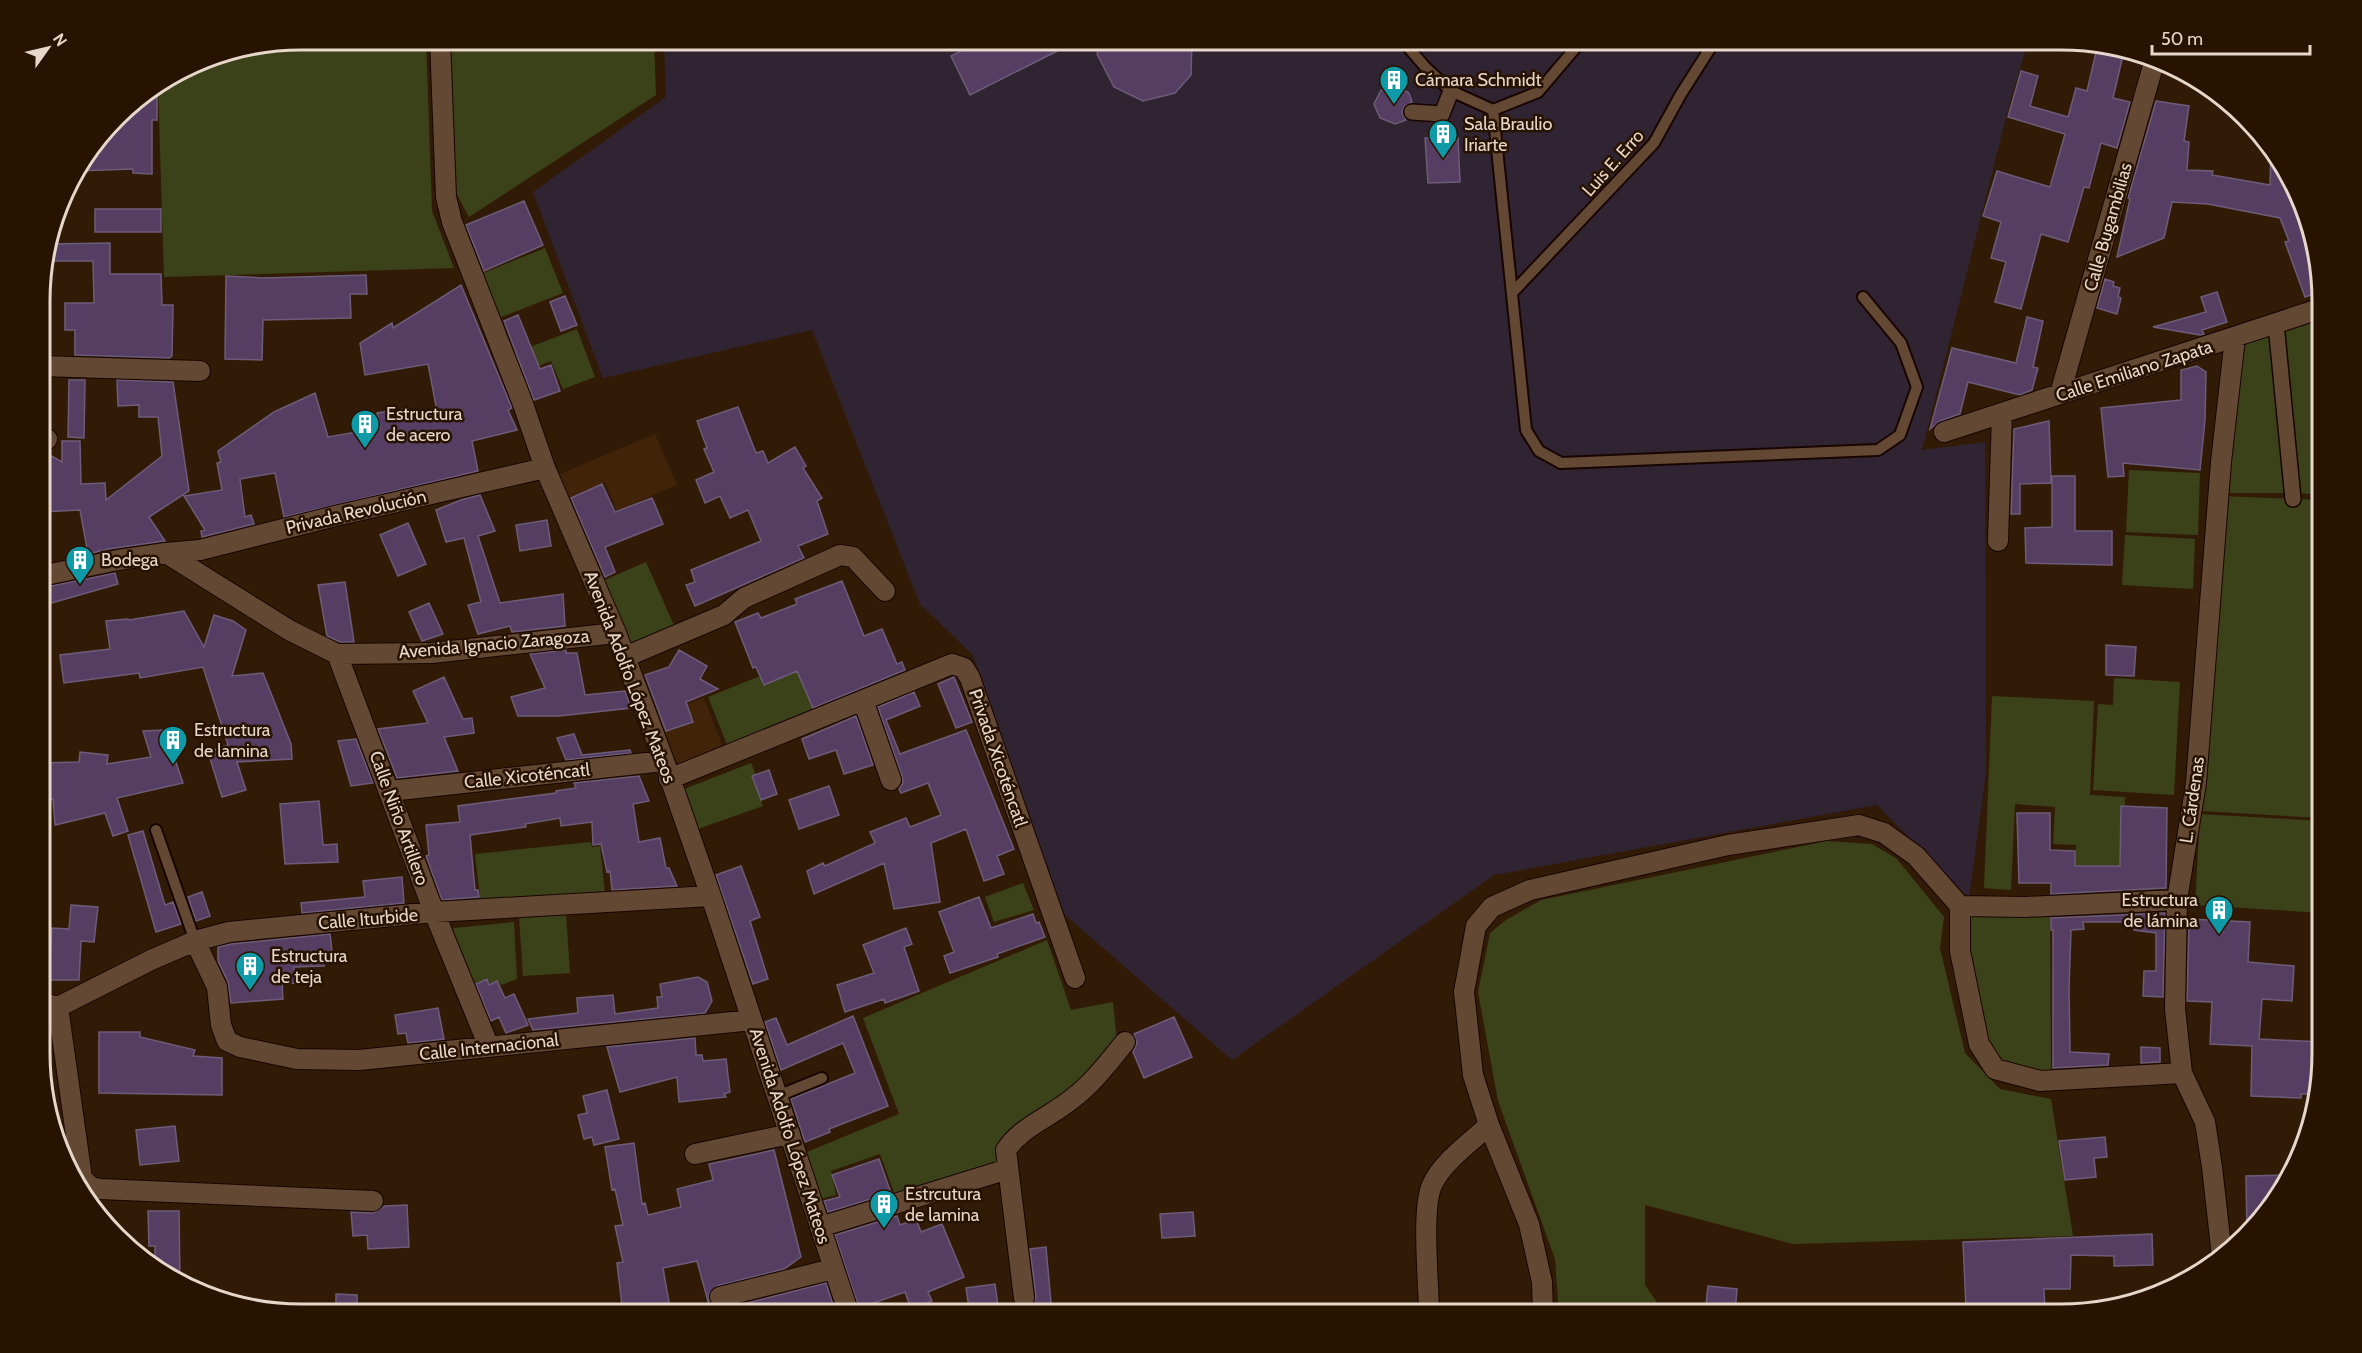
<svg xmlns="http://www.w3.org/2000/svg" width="2362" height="1353" font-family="Cabin,sans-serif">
  <rect width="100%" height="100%" fill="#321b06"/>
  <path fill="#402308" d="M655 434 677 485 617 511 605 482 565 499 555 476Z
    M704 698 723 747 672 767 653 717Z"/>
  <path fill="#302432" d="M664 39H2029L2011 98 1922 450 1985 442 1986 772 1969 898 1877 805 1494 875 1232 1060 1064 914 973 655 920 604 812 330 603 378 533 192 666 97Z"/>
  <path fill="#3b4219" d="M300 39H426L432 211 454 268 164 277 158 85 201 59Z
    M447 39H654L656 95 469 217 454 189Z
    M545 248 563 293 499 318 481 274Z
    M2322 318V495L2300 493 2281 330Z
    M577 329 595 377 563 389 551 361 520 373 512 354Z
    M2269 336 2287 493H2222L2237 345Z
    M2129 470 2200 473 2198 535 2126 532Z
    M2223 496 2322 500V818L2201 811Z
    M2125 535 2195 539 2193 589 2122 585Z
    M646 562 676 630 628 652 598 583Z
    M800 670 817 711 728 747 708 697 760 676 763 685Z
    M2114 678 2180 682 2174 795 2093 790 2098 704 2113 705Z
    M1992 696 2094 701 2090 795 2125 797 2123 865H2075L2076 845 2053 844 2055 807 2015 804 2011 890 1984 888Z
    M751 763 756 775 752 777 763 806 692 831 679 791Z
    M2200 814 2322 821V913L2195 905Z
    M1827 841 1872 844 1897 859 1944 917 1940 948 1965 1053 2000 1089 2051 1099 2073 1236 1793 1244 1645 1205V1285L1665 1314H1559L1555 1259 1498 1101 1478 992 1490 933 1506 920 1541 900Z
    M591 842 592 847 600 846 605 893 481 906 475 854Z
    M1023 883 1034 910 994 922 985 897Z
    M2050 911 2051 1071 2039 1074 1997 1065 1983 1040 1965 949 1967 913Z
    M566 914 570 973 523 976 519 917Z
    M514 922 517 979 501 985 497 981 490 984 487 978 471 985 444 929Z
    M1047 940 1071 1010 1113 1002 1117 1042 1002 1167 894 1193 880 1154 831 1171 836 1195 816 1200 802 1154 899 1114 863 1018Z"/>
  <path fill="#00090f" d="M41 1013 45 1014 58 1131 41 1086Z"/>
  <path fill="#563e63" stroke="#6d5c78" stroke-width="1.5" d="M984 39H1081L970 95 951 56Z
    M1103 39H1192L1191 75 1175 93 1143 101 1114 87 1097 54Z
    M2098 44 2125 47 2113 98 2130 102 2117 148 2101 143 2089 188 2084 187 2068 242 2041 234 2021 309 1995 302 2006 262 1991 258 2001 222 1983 216 1997 171 2050 187 2065 134 2008 117 2021 71 2038 76 2030 106 2068 117 2076 88 2087 91Z
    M1395 85 1409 93 1412 102 1404 107 1402 112 1406 120 1395 124 1380 118 1374 104 1381 90Z
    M157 86V120H152V174L133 173V169L76 171 128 104Z
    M2156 101 2189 106 2184 141 2189 142 2187 170 2213 171 2212 175 2270 185 2271 148 2273 149 2305 235 2307 234 2320 272 2322 291 2305 297 2285 242 2289 241 2280 218 2208 204 2172 202 2164 238 2117 257 2130 199 2128 198Z
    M1425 138H1458L1460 182 1428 183Z
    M524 201 543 245 484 271 466 225Z
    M95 209H161V232H95Z
    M110 243V274H161L162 305H173L172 356 169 358 75 355V330H65V303H94L93 261H43L48 244Z
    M366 275 367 294H350L351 318 263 320 262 360 225 359 226 276 263 278Z
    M2105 279 2114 282 2113 286 2120 288 2118 297 2121 298 2117 314 2097 308Z
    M461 285 512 408 508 410 517 430 472 441 478 471 284 517 275 473 240 479 245 517 251 515 254 524 202 537 201 531 205 530 184 496 222 490 217 463 221 462 218 451 274 412 315 393 328 437 380 428 377 413 404 409 405 416 437 411 428 364 365 375 360 343 392 323 393 328Z
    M2217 292 2227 322 2202 330 2204 334 2200 335 2153 327 2206 312 2201 297Z
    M565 296 577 325 561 331 550 302Z
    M518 315 540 369 551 365 560 391 534 400 504 321Z
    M2027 317 2043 321 2033 367 2038 368 2032 390 2020 395 1968 382 1960 414 1940 421 1930 429 1952 348 2016 363Z
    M2197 366 2206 372 2205 420 2200 470 2123 463 2124 476 2108 477 2101 408 2181 400V370Z
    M69 380H85L84 438 68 437Z
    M117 380 173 382 189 491 149 517 165 541 108 549 88 554 80 510 41 512V450L62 462V441H80L81 484 105 483 106 500 162 456 158 417H139V405L118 406Z
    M738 407 756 453 763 451 768 463 795 447 806 466 803 468 822 498 817 501 828 534 798 546 804 558 695 606 686 585 695 582 691 570 761 541 748 510 730 518 720 496 705 503 696 480 714 472 704 449 707 448 697 421Z
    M2049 421 2051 483 2020 484V514H2011L2014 429Z
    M2052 476H2075V531H2112V565L2026 563 2025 528 2052 527Z
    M602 484 615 512 652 498 663 524 605 547 615 572 605 577 571 498Z
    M480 495 495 531 478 536 500 603 563 594 565 626 512 632 510 626 478 634 468 605 481 602 464 538 446 542 436 510 461 500Z
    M547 520 551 546 520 551 516 525Z
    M408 523 426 564 398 576 380 535Z
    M115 573 118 584 41 606V588Z
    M842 581 864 636 882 629 897 664 902 662 905 670 813 708 797 671 764 685 756 667 753 668 735 622 758 613 761 618 797 604 795 599Z
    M345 582 354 642H340L327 636 318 585Z
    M429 603 443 634 422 641 409 612Z
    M184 611 204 647 214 615 233 621 246 630 232 676 263 673 291 744 292 759 237 762 246 790 222 797 208 752 228 745 203 667 140 678 139 673 64 683 60 655 110 649 106 621 128 619 129 620Z
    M2106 645 2136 647 2134 676 2106 675Z
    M566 650V653H577L585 695 625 691 631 708 559 716H518L511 697 545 688 530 654Z
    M679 650 707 666 700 679 718 689 686 702 693 722 666 731 645 675 669 667Z
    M444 677 463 719 472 718 474 733 444 737 458 771 397 778 378 729 428 723 413 691Z
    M954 677 972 722 956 728 938 684Z
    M914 692 920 706 886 720 900 754 966 730 1014 849 997 856 1004 874 984 881 966 829 931 843 940 902 894 909 884 863 814 894 807 871 823 863 825 866 875 843 870 832 906 818 910 827 941 815 928 783 901 793 899 789 903 783 902 776 878 707Z
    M856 716 873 765 844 774 836 750 809 759 802 739Z
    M165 730 183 783 117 798 128 831 113 836 105 813 55 825 53 799 41 800V763L79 762 80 752 108 755 107 764 151 757 143 731Z
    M574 734 582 755 630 750 631 753 566 760 557 738Z
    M356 739 373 783 351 786 338 741Z
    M769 770 777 794 761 800 752 776Z
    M639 776 649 801 633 804 639 842 660 838 666 868H669L677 886 612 890 610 871 607 872 601 844 593 845 592 822 561 826 560 818 525 824 526 827 470 835 475 890H478L479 897 442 900 426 856 429 855 426 825 460 822 458 806 556 793V791L576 788 574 783Z
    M829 786 839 815 799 829 789 800Z
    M319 801 323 845 337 844 338 862 285 864 280 804Z
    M2121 806 2167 808 2166 888 2051 894V883H2019L2017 813H2050V850L2075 851V866H2120Z
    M143 831 165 905 173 902 181 924 156 932 128 835Z
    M741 866 760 917 750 921 768 979 753 984 716 875Z
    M402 877 404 903 302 913 301 903 365 897 363 881Z
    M202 892 210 916 196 921 188 897Z
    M979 897 991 928 1033 914 1036 923 1039 922 1045 937 997 954 998 957 950 973 944 956 954 952 939 912Z
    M71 905 98 907 94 942 81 941 79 980H49L52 928 69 929Z
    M2165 913 2163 997 2143 996 2144 971H2156V933L2134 930V922H2083L2084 929 2071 930 2069 988 2070 1052 2109 1054 2108 1065 2053 1068V930H2051V918Z
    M2189 919 2250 922 2248 962 2294 966 2292 1001 2262 999 2259 1039 2322 1042V1069L2315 1094H2301V1098L2251 1096 2252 1046 2210 1044 2212 1002 2187 1001Z
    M906 928 912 944 904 947 919 991 885 1003 884 999 845 1012 837 985 874 973 863 945Z
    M330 934 332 951 323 952 324 966 294 967 295 983 282 984 283 999 231 1003 228 982 218 961V947L231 944Z
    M698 977 707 982 712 1001 705 1013 533 1030 528 1019 578 1013 577 998 613 995 615 1014 658 1008 657 997H662L660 984Z
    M487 979 489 985 497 981 505 998 514 994 528 1025 506 1033 499 1017 491 1021 476 984Z
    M438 1008 444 1039 408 1043 406 1033 398 1034 395 1015Z
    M853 1016 888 1106 829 1129 830 1132 805 1142 791 1099 855 1073 843 1043 781 1070 765 1022 776 1018 787 1045Z
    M1174 1017 1192 1057 1144 1078 1133 1052 1137 1043 1134 1034Z
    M99 1032H140V1037L195 1050 193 1056 222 1058V1095L99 1093Z
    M695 1038 696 1055H702L703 1061 726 1059 730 1092 724 1094 726 1097 679 1102 677 1077 620 1092 607 1047Z
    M2141 1047 2160 1048V1062L2141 1063Z
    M607 1090 619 1139 594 1145 592 1137 584 1139 578 1115 587 1113 583 1096Z
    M175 1126 179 1161 140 1165 136 1130Z
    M2105 1137 2107 1157 2094 1158 2096 1177 2065 1180 2059 1141Z
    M634 1143 642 1204 645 1203 648 1215 681 1207 677 1189 713 1180 709 1164 774 1150 801 1257 784 1269 717 1286 709 1293V1300L716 1308 723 1309 826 1283 836 1314H705L704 1306 709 1305 697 1261 663 1268 671 1314H623L617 1263 623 1262 615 1226 623 1225 615 1189 612 1190 605 1147Z
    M879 1159 891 1193 828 1212 824 1201 840 1197 832 1175Z
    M2290 1175 2288 1183 2247 1237 2246 1176Z
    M407 1205 409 1247 368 1249 367 1235 353 1236 351 1212 373 1213 385 1206Z
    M148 1211H179L180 1283 170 1279 155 1265V1246H149Z
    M1193 1212 1195 1236 1162 1238 1160 1214Z
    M897 1216 900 1225 916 1219 921 1232 942 1224 964 1277 928 1292 932 1301 911 1309 905 1292 865 1306 868 1314H861L835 1235Z
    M2152 1234 2153 1265 2114 1266V1256L2071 1255 2070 1289H2044L2045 1313H2018V1305L1966 1307 1963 1242Z
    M1046 1247 1052 1314H1032V1307L1036 1297 1030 1249Z
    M995 1284 999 1314H970L966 1288Z
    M1708 1286 1737 1289 1735 1314H1705Z
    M336 1294 357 1295V1314H336Z"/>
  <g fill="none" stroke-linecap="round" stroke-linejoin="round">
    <g stroke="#190500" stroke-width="14">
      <path id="service" d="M1401 39 1426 68 1451 91 1493 110 1538 92 1583 39
        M1493 110 1526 430 1539 451 1561 463 1878 450 1900 435 1917 387 1901 343 1863 297
        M1512 293 1654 143 1681 94 1716 39
        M156 830 195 941
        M778 1096 822 1078"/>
    </g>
    <g stroke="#190500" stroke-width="18">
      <path id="pedestrian" d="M1412 112 1442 114 1451 91
        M2276 324 2293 499"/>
    </g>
    <g stroke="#190500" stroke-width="22">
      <path id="minor" d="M440 39 446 197 452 222 523 404 545 468 616 633 664 761 711 896 849 1314
        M41 366 200 371
        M2060 394 2155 59
        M1944 432 2322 308
        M41 437 47 439
        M1998 541 2002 414
        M166 553 200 550 335 516 545 468
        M41 576 118 560 166 553 289 630 337 654 432 653 616 633
        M337 654 434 912 489 1047
        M625 657 724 615 744 598 840 555 853 557 885 591
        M863 700 891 780
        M669 779 952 664 964 668 970 678 1075 978
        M390 791 664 761
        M2177 900 2025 907 1960 906V951L1979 1044 1995 1069 2040 1081 2182 1073
        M195 941 217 987 221 1025 227 1041 240 1047 297 1059 359 1060 752 1020
        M41 1002 58 1007 151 960 195 941 229 932 434 912 711 896
        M58 1007 82 1178 91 1187 100 1189 373 1201
        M695 1154 790 1134
        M820 1227 1008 1169
        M2222 1256 2212 1167 2205 1122 2182 1073 2175 1009 2177 900 2196 783 2221 462 2235 338
        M720 1297 833 1269
        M1024 1298 1006 1150C1021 1127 1050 1117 1072 1099 1093 1083 1108 1063 1125 1042
        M1429 1314C1429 1284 1421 1210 1432 1185 1443 1161 1470 1143 1489 1125
        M1543 1314 1542 1282 1529 1224 1489 1125 1473 1075 1464 992 1476 926 1492 907 1530 890 1728 845 1859 825 1884 833 1916 856 1960 906"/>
    </g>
    <use href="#service" stroke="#634934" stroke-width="10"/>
    <use href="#pedestrian" stroke="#634934" stroke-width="15"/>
    <use href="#minor" stroke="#634934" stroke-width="20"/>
  </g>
  <defs>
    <g id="building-pin" transform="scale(1.5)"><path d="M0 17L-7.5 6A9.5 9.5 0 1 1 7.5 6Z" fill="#0f9aa8" stroke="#281200"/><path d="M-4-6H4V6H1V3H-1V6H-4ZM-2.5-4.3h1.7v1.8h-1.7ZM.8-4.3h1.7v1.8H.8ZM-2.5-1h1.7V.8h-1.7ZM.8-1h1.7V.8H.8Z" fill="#fff"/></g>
  </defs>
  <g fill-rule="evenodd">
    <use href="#building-pin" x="1394" y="80"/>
    <use href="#building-pin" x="1443" y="134"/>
    <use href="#building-pin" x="365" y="424"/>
    <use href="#building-pin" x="80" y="560"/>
    <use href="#building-pin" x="173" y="740"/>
    <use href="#building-pin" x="2219" y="910"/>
    <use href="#building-pin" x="250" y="966"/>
    <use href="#building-pin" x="884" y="1204"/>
  </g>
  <g text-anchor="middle" stroke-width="5" stroke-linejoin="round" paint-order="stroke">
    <g font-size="18" fill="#e7d7cb" stroke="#281200" text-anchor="start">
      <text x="1415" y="86">Cámara Schmidt</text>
      <text x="1464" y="130">Sala Braulio<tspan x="1464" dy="21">Iriarte</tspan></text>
      <text x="386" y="420">Estructura<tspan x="386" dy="21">de acero</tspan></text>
      <text x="101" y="566">Bodega</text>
      <text x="194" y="736">Estructura<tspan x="194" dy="21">de lamina</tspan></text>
      <text x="2198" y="906" text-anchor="end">Estructura<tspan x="2198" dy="21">de lámina</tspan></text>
      <text x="271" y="962">Estructura<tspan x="271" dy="21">de teja</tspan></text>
      <text x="905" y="1200">Estrcutura<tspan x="905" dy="21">de lamina</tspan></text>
    </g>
    <g font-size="18" fill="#e7d7cb" stroke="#281200">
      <text transform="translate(1613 163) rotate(-48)" y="6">Luis E. Erro</text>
      <text transform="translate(2108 227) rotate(-74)" y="6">Calle Bugambilias</text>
      <text transform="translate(2134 371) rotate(-18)" y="6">Calle Emiliano Zapata</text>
      <text transform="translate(356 512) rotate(-13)" y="6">Privada Revolución</text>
      <text transform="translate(494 644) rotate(-5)" y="6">Avenida Ignacio Zaragoza</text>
      <text transform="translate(630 677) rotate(69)" y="6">Avenida Adolfo López Mateos</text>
      <text transform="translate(998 758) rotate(71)" y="6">Privada Xicoténcatl</text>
      <text transform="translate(527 776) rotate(-6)" y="6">Calle Xicoténcatl</text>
      <text transform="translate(2192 800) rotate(-82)" y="6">L. Cárdenas</text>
      <text transform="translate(399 818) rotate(70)" y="6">Calle Niño Artillero</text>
      <text transform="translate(368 919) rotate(-5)" y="6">Calle Iturbide</text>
      <text transform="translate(489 1047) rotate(-6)" y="6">Calle Internacional</text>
      <text transform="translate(790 1136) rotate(72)" y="6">Avenida Adolfo López Mateos</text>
    </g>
  </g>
  <path d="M0 0H2362V1353H0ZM301 50H2061A251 251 0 0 1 2312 301V1053A251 251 0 0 1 2061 1304H301A251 251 0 0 1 50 1053V301A251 251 0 0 1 301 50Z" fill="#281200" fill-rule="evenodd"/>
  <path fill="none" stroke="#e7d7cb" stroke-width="3" d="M301 50H2061A251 251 0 0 1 2312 301V1053A251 251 0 0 1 2061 1304H301A251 251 0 0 1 50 1053V301A251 251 0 0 1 301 50Z"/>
  <g transform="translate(48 48) rotate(56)" stroke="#281200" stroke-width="4.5" paint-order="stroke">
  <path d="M0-4.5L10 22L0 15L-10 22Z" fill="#e7d7cb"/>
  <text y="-9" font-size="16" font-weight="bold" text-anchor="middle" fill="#e7d7cb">N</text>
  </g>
  <path d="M2152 45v9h158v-9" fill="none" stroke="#e7d7cb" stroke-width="3"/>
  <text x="2161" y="45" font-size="18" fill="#e7d7cb" stroke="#281200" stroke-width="4.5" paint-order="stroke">50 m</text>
</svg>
